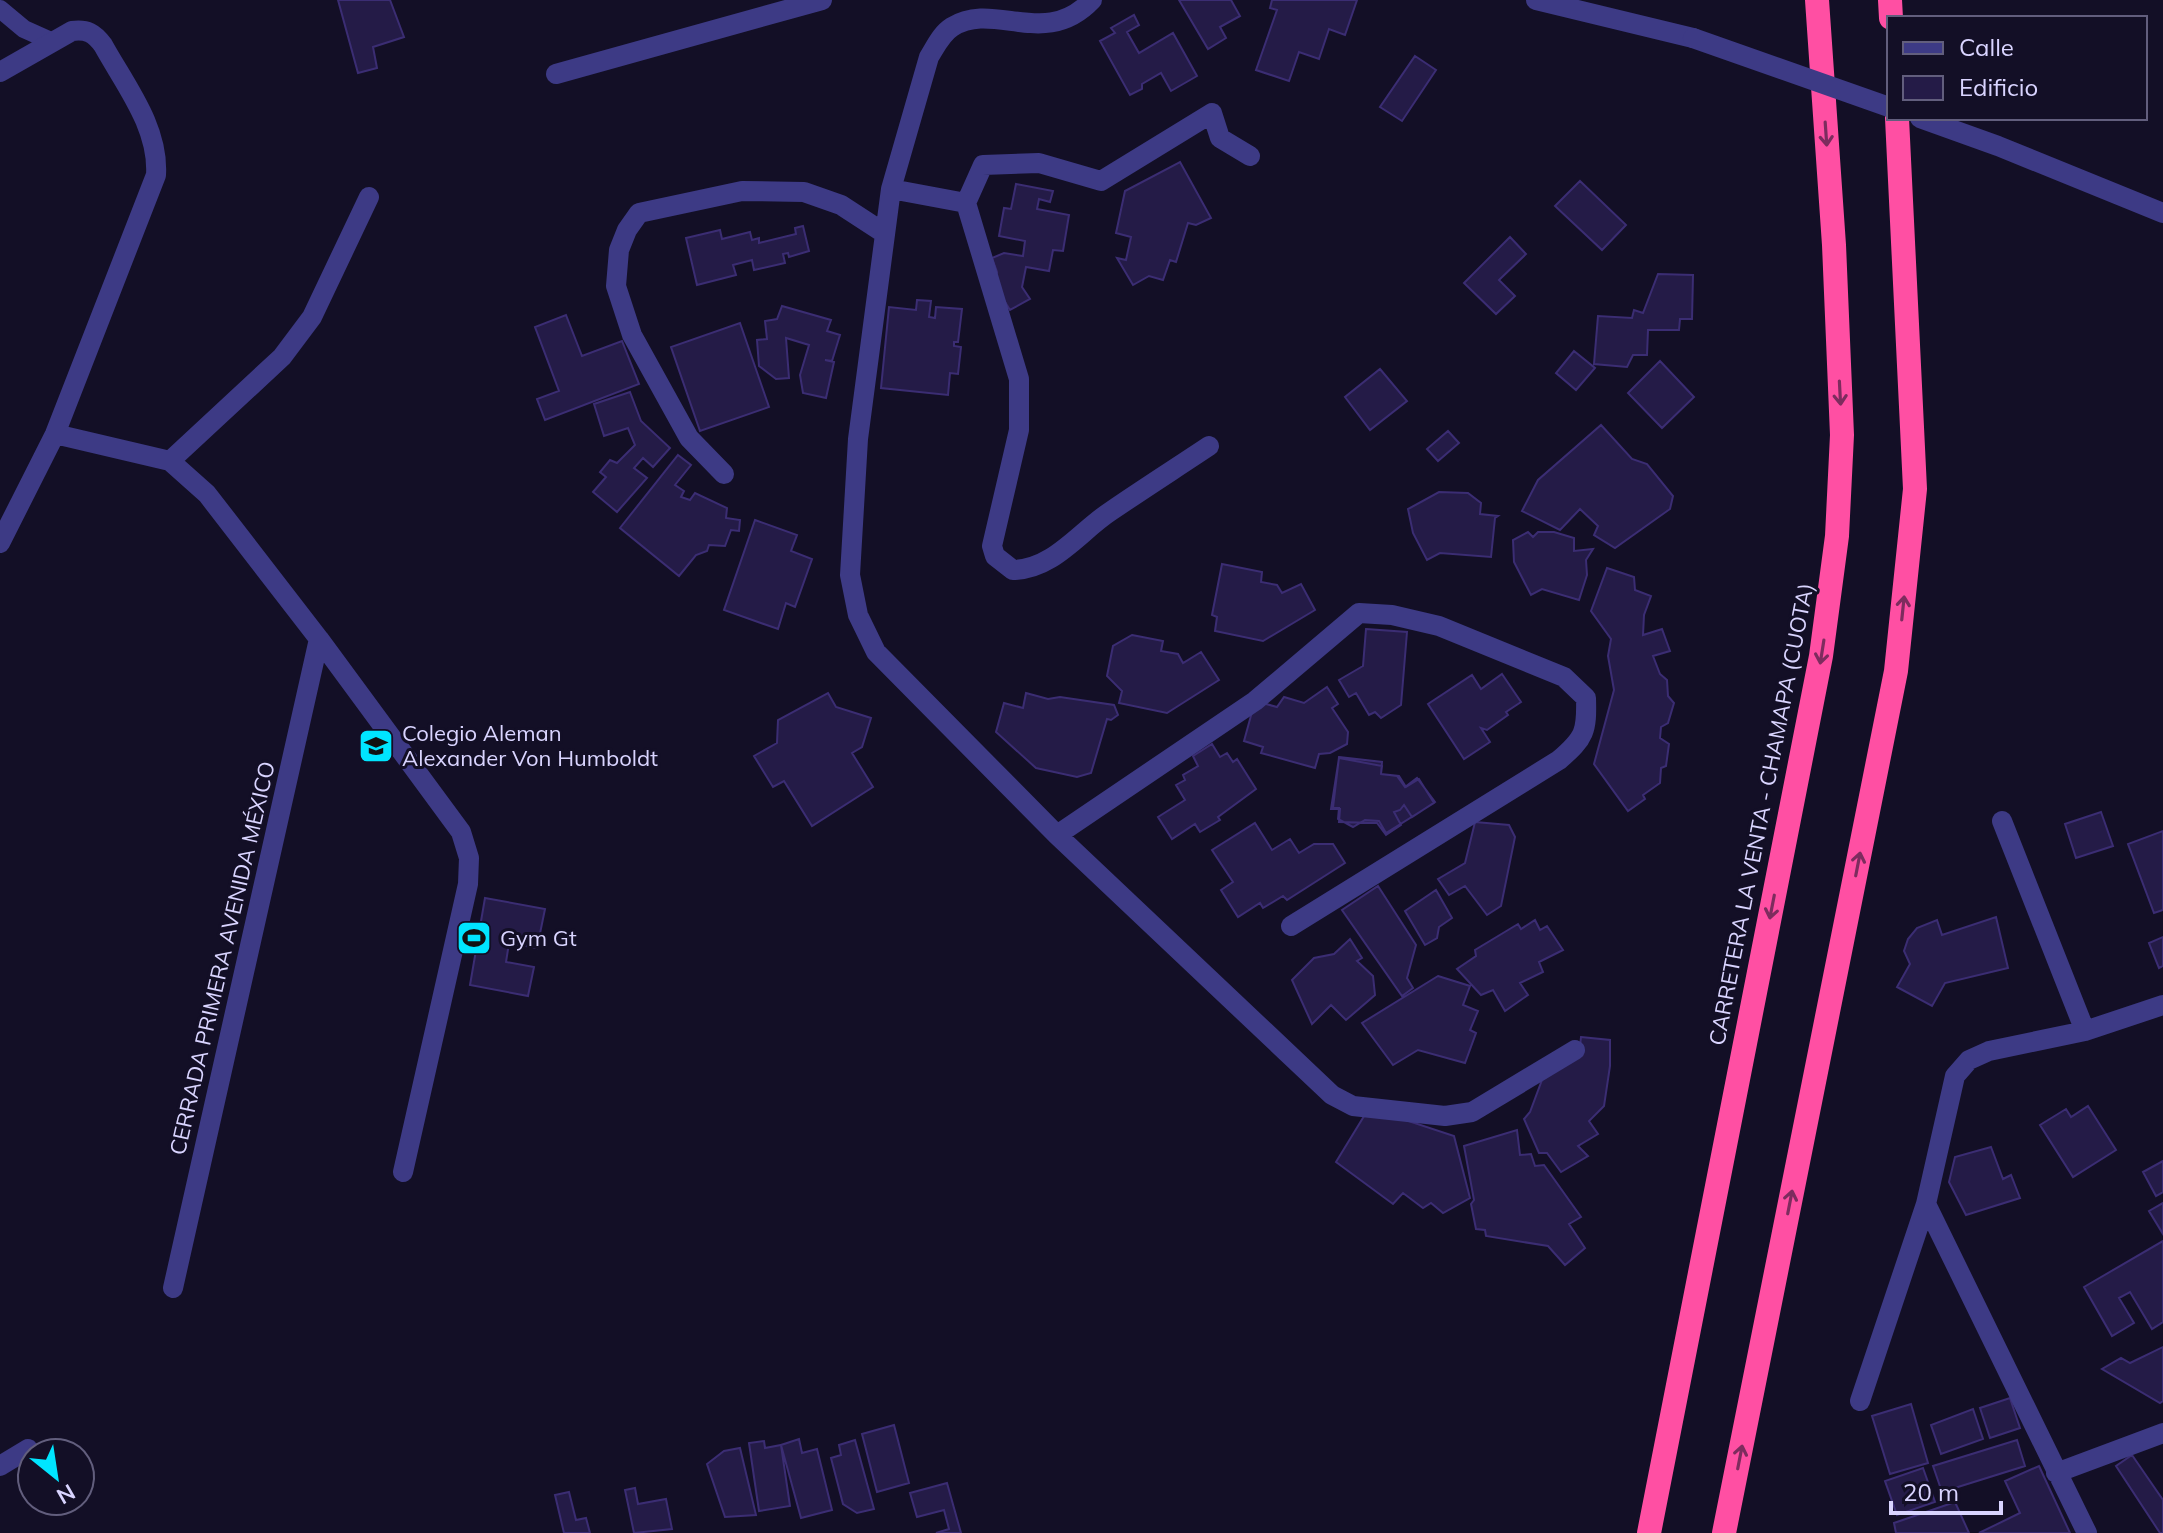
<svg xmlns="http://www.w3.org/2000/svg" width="2163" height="1533" font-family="Mulish,sans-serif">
  <rect width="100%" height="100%" fill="#130f26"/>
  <path fill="#241b47" stroke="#3b2d73" stroke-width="2" d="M338 0H390L404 37 373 47 377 68 358 73Z
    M1179 0H1231L1240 16 1220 27 1226 38 1208 49Z
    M1272 0H1357L1345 35 1329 29 1319 59 1299 52 1289 81 1256 70 1277 10 1270 8Z
    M1134 15 1139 25 1127 32 1139 53 1173 33 1197 76 1171 91 1161 73 1142 84V89L1130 95 1100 41 1115 33 1111 28Z
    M1415 56 1436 70 1402 121 1380 107Z
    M1180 162 1211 218 1196 225 1188 223 1176 262 1170 260 1163 280 1149 276 1133 285 1117 258 1126 260 1131 237 1116 233 1125 191Z
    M1580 181 1626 225 1602 250 1555 206Z
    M1016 184 1053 191 1050 202 1039 199 1037 209 1069 215 1063 251 1053 250 1049 271 1026 267 1022 287 1030 299 1010 310 994 284 997 272 992 258 1004 253 1023 256 1025 241 999 236 1004 208 1011 209Z
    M803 226 809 251 789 257 788 253 783 254 785 263 754 270 752 260 733 265 736 275 697 285 686 238 720 230 722 239 750 232 752 240 759 238V243L796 234 795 228Z
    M1510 237 1526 254 1499 280 1515 296 1496 314 1464 283Z
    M1658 274 1693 275 1692 319H1680L1679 330H1648L1647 355H1633L1627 367 1594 364 1598 316 1632 318 1634 310 1643 313Z
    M917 300 931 301 929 317 935 318 936 307 962 309 958 342H954V346L961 347 958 374 950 373 948 395 881 388 889 307 916 310Z
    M782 306 831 320 827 331 840 335 832 361 825 360 834 362 826 398 803 393 800 375 809 345 786 338 789 378 776 379 759 366 757 340 767 339 765 321 777 319Z
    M566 315 582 356 622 341 639 384 545 420 537 399 559 391 535 327Z
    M740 323 769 407 700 431 671 347Z
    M1574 351 1595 368 1576 390 1556 373Z
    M1660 361 1694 397 1662 428 1628 393Z
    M1380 369 1407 401 1370 430 1345 397Z
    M630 392 641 421 670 448 653 467 643 458 634 468 647 478 617 512 593 492 606 477 600 472 610 460 617 463 635 445 628 428 604 436 594 404Z
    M1601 425 1632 459 1647 464 1673 496 1670 509 1615 548 1594 535 1598 526 1580 509 1560 530 1522 511 1538 480Z
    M1448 431 1459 443 1438 461 1427 449Z
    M678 455 691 465 675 485 684 491 681 497 690 500 695 493 727 508 726 518 740 520 739 531 731 530 725 546 709 545 707 551 696 555 679 576 620 528Z
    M1439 492 1468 493 1481 503 1480 514 1498 516 1495 518 1491 557 1440 553 1427 560 1413 533 1408 509Z
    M755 520 797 535 791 551 812 559 795 607 786 603 778 629 724 610Z
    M1528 532 1533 537 1538 532H1554L1574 538V551L1593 549 1586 560 1587 575 1579 600 1542 589 1531 595 1514 562 1513 540Z
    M1222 564 1262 572 1261 582 1277 585 1282 593 1301 584 1315 610 1263 641 1215 631 1217 617 1212 615Z
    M1607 568 1634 577 1635 590 1651 596 1644 615 1643 635 1662 629 1670 651 1653 656 1660 674 1667 680 1668 696 1674 703 1668 723 1661 727 1660 738 1669 744 1666 766 1661 768 1660 783 1643 795 1645 799 1628 811 1594 764 1614 690 1608 656 1611 639 1591 611Z
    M1366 629 1407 632 1401 705 1381 718 1375 712 1369 715 1356 693 1349 697 1339 680 1363 666Z
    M1132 635 1163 641 1161 651 1178 654 1183 663 1201 652 1219 680 1167 713 1119 703 1122 691 1107 676 1113 646Z
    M1502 674 1521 702 1506 712 1508 715 1487 730 1481 728 1490 742 1464 759 1428 704 1472 675 1481 689Z
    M1327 687 1338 704 1332 708 1348 732 1347 744 1330 753 1319 754 1315 768 1261 753 1263 747 1244 741 1255 701 1277 707 1284 697 1304 703Z
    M828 693 836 707 871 718 862 747 852 753 873 787 812 826 784 781 773 787 754 756 777 743 778 720Z
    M1026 693 1048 699 1060 697 1114 705 1118 715 1111 720 1107 719 1091 773 1077 777 1036 768 996 732 1004 703 1023 708Z
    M1212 744 1220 757 1227 753 1233 762 1237 759 1256 789 1218 817 1220 820 1200 832 1195 824 1172 839 1158 817 1185 800 1176 785 1185 780 1183 775 1198 766 1193 756Z
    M1339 757 1382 762 1381 774 1399 776 1406 787 1419 779 1434 803 1386 833 1379 821 1365 820 1353 827 1338 819 1339 808H1333Z
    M1339 758 1382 766 1381 774 1397 776 1405 787 1417 778 1435 802 1412 817 1404 805 1400 810 1394 812 1401 825 1386 835 1377 823 1339 822 1340 809H1331Z
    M2101 812 2113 846 2076 858 2065 824Z
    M1475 822 1509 825 1515 837 1501 906 1487 915 1465 886 1449 895 1438 879 1465 863Z
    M1255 823 1272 850 1290 839 1299 853 1314 844H1333L1345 863 1287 900 1283 896 1263 908 1260 903 1238 917 1221 890 1233 882 1212 850Z
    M2163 831V910L2154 913 2128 844Z
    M1378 886 1416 945 1407 978 1413 988 1402 996 1342 910Z
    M1436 890 1452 918 1439 927 1437 938 1425 945 1405 911Z
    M485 898 545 909 537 948 509 943 506 962 534 967 528 996 470 985Z
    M1996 917 2008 968 1945 983 1932 1006 1897 987 1910 964 1904 951 1908 939 1917 928 1937 920 1942 935Z
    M1535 920 1540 930 1547 926 1563 950 1539 962 1543 972 1520 983 1528 995 1505 1011 1493 990 1481 995 1457 969 1476 956 1475 950 1518 924 1521 929Z
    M2163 937V966L2159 968 2149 943Z
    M1350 939 1362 958 1357 961 1373 976 1375 995 1346 1020 1331 1005 1312 1024 1292 980 1314 958 1334 954Z
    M1438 976 1470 986 1463 1005 1478 1011 1470 1030 1476 1033 1465 1063 1418 1050 1393 1065 1362 1023Z
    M1581 1037 1610 1040V1066L1604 1106 1589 1121 1598 1134 1578 1146 1588 1156 1561 1172 1547 1153H1539L1524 1119 1530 1112 1542 1080 1579 1056Z
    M2088 1106 2116 1150 2073 1177 2040 1125 2066 1109 2071 1117Z
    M1369 1108 1454 1136 1470 1198 1443 1213 1431 1203 1423 1208 1403 1193 1393 1204 1336 1162Z
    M1517 1130 1520 1155 1531 1154 1535 1166 1544 1165 1581 1217 1569 1224 1585 1248 1565 1265 1548 1246 1486 1236 1485 1230 1476 1229 1471 1204 1474 1200 1464 1146Z
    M1991 1147 2003 1179 2011 1175 2020 1198 1966 1215 1949 1182 1955 1157Z
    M2163 1161V1192L2156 1196 2143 1172Z
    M2163 1203V1234L2149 1211Z
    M2163 1241V1322L2152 1329 2130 1292 2119 1298 2134 1323 2112 1336 2084 1287Z
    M2163 1347V1401L2160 1403 2102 1369 2121 1358 2130 1363Z
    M2010 1398 2020 1428 1990 1438 1980 1408Z
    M1911 1404 1928 1463 1890 1474 1872 1416Z
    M1973 1409 1983 1439 1941 1454 1931 1425Z
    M894 1425 909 1483 877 1492 862 1434Z
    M799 1439 802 1453 817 1449 832 1510 801 1518 781 1445Z
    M855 1440 874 1509 857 1513 843 1504 831 1458 841 1455 839 1445Z
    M2017 1440 2025 1466 1942 1492 1933 1466Z
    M764 1441 765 1448 781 1445 790 1506 759 1511 749 1443Z
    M740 1448 756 1515 725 1517 707 1464 724 1451Z
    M2132 1455 2163 1500V1533H2160L2116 1466Z
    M2039 1466 2070 1533H1979L2020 1513 2005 1481Z
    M1923 1468 1935 1502 1897 1515 1885 1481Z
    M947 1483 961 1533H936L949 1529 944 1510 917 1517 910 1493Z
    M635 1488 638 1504 666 1499 672 1529 634 1533 625 1490Z
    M569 1492 576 1520 586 1518 590 1533H564L555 1495Z
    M1955 1502 1969 1533H1896L1894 1523Z"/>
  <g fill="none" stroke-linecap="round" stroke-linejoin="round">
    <path stroke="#3d3a85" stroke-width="18" d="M0 9 24 29 53 42"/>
    <path stroke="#3d3a85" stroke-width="20" d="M1092 0C1045 50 994 0 952 27 941 34 936 46 929 57L891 189 858 439 850 575 858 615 876 652 1057 835 1332 1095 1353 1106 1445 1116 1472 1112 1575 1050
      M1536 0 1693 38
      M0 72 72 31C87 29 94 33 103 45 125 85 159 127 156 175L55 434 0 543
      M556 74 822 0
      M1920 118 1998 146 2163 213
      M891 189 966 203 983 165 1039 163 1101 181 1212 113 1220 138 1250 156
      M966 203 1019 379V430L992 546 995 556 1013 570C1054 569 1079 532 1111 511 1143 489 1176 468 1209 446
      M55 434 170 461 207 494 319 639 461 832 469 858 468 884 403 1172
      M170 461 282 357 312 317 369 197
      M724 474 689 438 632 335 616 286 619 250 627 230 639 213 742 191 804 192 841 205 884 233
      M2002 821 2085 1031
      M1057 835 1255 701 1359 613 1392 615 1439 626 1564 677 1586 698C1587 731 1585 738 1559 760L1291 926
      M1926 1204 2087 1533
      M173 1288 319 639
      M1860 1401 1926 1204 1955 1076 1969 1060 1989 1051 2085 1031 2163 1005
      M0 1466 28 1449
      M2056 1473 2163 1433"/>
    <path stroke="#ff4fa3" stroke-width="24" d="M1890 0 1891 18
      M1649 1533 1821 656 1837 536 1842 435 1834 245 1817 0
      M1724 1533 1896 671 1915 489 1897 118"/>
    <path stroke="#3d3a85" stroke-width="20" d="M1693 38 1889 107"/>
  </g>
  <defs><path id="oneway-shaft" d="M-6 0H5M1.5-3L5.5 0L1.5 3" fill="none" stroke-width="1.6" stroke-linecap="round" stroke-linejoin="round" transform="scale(2)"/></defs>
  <g stroke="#7d2c5e">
    <use href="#oneway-shaft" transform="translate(1826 134) rotate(86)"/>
    <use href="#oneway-shaft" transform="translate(1840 393) rotate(87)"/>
    <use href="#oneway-shaft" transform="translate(1903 608) rotate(-84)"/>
    <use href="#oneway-shaft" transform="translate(1822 652) rotate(99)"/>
    <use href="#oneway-shaft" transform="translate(1858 864) rotate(-79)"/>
    <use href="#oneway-shaft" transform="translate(1772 907) rotate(101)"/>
    <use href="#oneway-shaft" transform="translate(1790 1202) rotate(-79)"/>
    <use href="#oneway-shaft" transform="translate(1740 1457) rotate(-79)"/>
  </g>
  <defs>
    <g id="school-square" transform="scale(1.8)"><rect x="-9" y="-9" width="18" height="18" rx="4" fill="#00e5ff" stroke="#130f26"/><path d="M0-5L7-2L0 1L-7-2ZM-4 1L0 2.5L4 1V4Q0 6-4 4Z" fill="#111"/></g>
    <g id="stadium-square" transform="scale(1.8)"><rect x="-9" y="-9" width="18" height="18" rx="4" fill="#00e5ff" stroke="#130f26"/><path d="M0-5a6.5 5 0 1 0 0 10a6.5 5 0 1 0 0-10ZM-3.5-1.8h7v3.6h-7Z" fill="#111"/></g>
  </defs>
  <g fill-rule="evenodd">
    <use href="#school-square" x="376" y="746"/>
    <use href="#stadium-square" x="474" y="938"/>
  </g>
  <g text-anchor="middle" stroke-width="6" stroke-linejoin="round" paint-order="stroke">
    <g font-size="22" fill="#d9d4ff" stroke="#130f26" text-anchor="start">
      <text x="402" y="741">Colegio Aleman<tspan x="402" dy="25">Alexander Von Humboldt</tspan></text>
      <text x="500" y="946">Gym Gt</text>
    </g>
    <g font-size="22" fill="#d9d4ff" stroke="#130f26">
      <text transform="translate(1761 814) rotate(-79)" y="8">CARRETERA LA VENTA - CHAMAPA (CUOTA)</text>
      <text transform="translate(222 958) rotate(-77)" y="8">CERRADA PRIMERA AVENIDA MÉXICO</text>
    </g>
  </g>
  <rect x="1887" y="16" width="260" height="104" fill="#130f26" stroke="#625e7d" stroke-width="2"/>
  <rect x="1903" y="42" width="40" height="12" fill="#3d3a85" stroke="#625e7d" stroke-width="2"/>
  <text x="1959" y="56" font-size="24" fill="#d9d4ff">Calle</text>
  <rect x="1903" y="76" width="40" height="24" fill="#241b47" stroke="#625e7d" stroke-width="2"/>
  <text x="1959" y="96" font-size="24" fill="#d9d4ff">Edificio</text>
  <g transform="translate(56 1477) rotate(150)"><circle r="38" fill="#130f26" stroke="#625e7d" stroke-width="2"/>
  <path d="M0-6L14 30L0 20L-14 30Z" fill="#00e5ff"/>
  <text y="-12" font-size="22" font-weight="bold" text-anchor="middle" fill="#d9d4ff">N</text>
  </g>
  <path d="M1891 1501v12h110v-12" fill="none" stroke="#d9d4ff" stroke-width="4"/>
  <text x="1903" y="1501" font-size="24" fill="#d9d4ff" stroke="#130f26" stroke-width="6" paint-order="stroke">20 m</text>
</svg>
